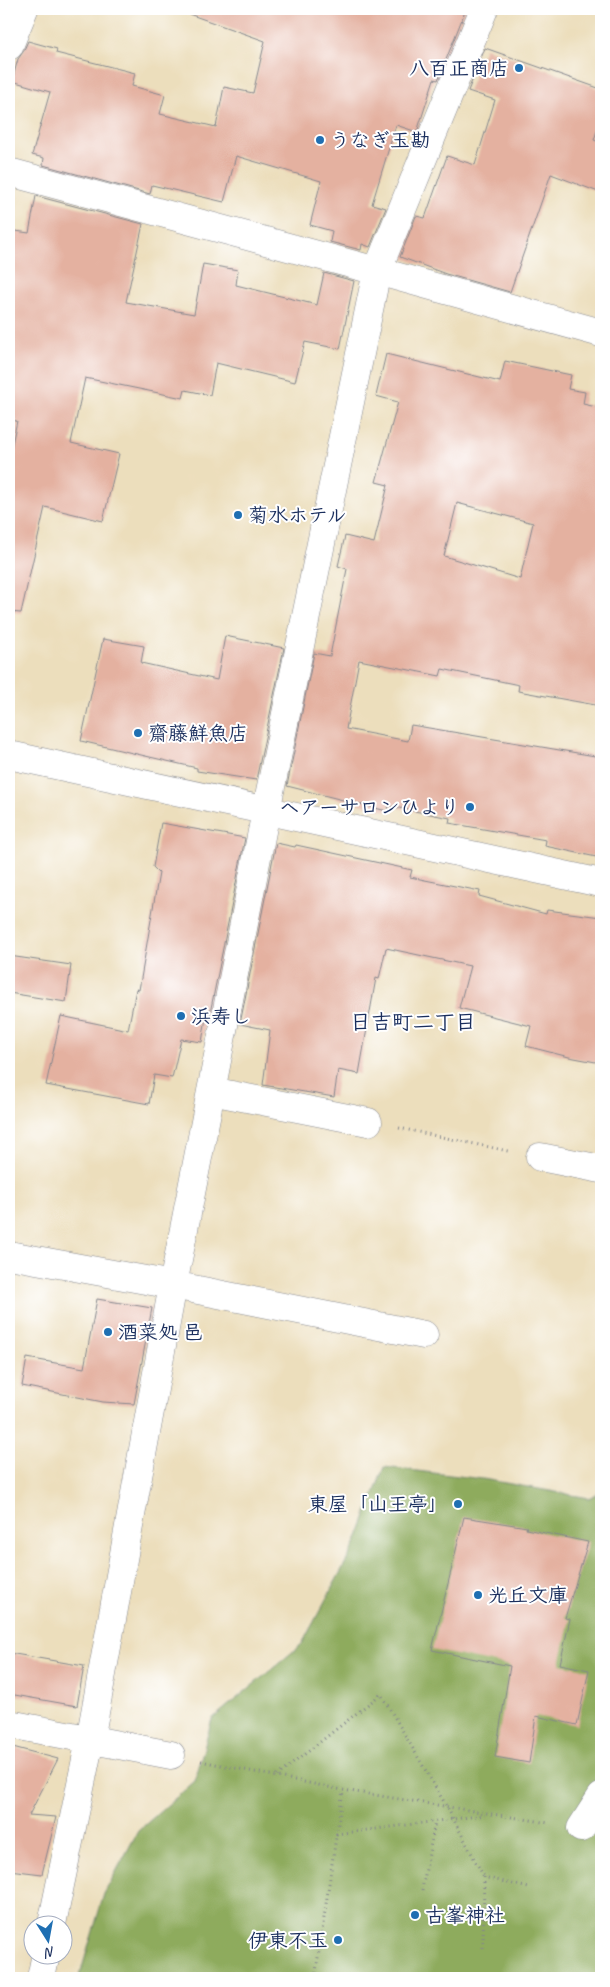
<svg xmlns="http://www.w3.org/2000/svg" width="610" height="1987" font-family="Caveat,'Klee One',sans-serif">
  <rect width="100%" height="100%" fill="#fff"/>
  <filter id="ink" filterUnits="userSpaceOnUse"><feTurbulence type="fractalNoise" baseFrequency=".02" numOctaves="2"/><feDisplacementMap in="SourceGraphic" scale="10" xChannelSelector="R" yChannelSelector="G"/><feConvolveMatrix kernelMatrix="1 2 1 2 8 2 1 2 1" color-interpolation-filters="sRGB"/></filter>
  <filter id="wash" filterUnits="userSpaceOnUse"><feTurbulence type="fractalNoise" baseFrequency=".0096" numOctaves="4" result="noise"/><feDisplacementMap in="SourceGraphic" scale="20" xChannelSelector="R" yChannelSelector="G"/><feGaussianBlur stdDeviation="1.12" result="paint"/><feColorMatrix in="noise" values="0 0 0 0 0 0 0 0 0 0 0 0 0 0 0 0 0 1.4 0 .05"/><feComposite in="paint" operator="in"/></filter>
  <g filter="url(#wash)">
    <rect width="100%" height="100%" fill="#ecdebc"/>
    <path fill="#8eab5d" stroke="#546d5e" d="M384 1467 483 1479 589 1498 601 1491V1978H79L104 1894 138 1831 195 1781 212 1719 302 1644 355 1545Z"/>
    <g id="blocks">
      <path fill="#e4b1a0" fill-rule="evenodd" d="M187 9H466L438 80 434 79 417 132 396 125 372 204 386 208 370 247 362 244 361 250 330 242 332 231 310 225 321 181 236 156 224 202 152 185 150 194 43 165 44 158 32 155 50 92 12 81 18 59 23 52 28 41 57 49 56 53 135 73 132 86 165 95 160 114 216 127 224 87 253 93 265 41 186 13Z
        M485 48 601 89V118L594 140 601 143V193L551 174 510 292 446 274 400 257 416 216 425 218 447 156 475 165 495 100 468 91Z
        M36 196 143 224 126 302 194 314 203 264 238 270 236 285 317 305 324 273 354 281 340 349 305 342 295 382 216 363 210 395 185 390 183 398 85 378 71 443 119 454 103 521 45 507 21 613 9 612V458L17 421 9 420V230L29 233Z
        M386 354 500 382 505 361 571 375 568 389 585 392 583 404 601 408V706L518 691 519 685 442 669 440 676 359 660 346 729 408 741 411 725 601 757V858L545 846 546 840 449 823 450 818 389 806 387 811 287 786 314 653 330 656 347 569 338 566 345 536 374 543 388 485 376 482 398 402 376 396ZM457 503 533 523 520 579 444 556Z
        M225 636 284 648 256 780 197 771V768L81 741 103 639 144 646 141 663 217 680Z
        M161 823 245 838 209 1018H206L202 1042 181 1039 172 1078 154 1075 149 1104 46 1085 61 1016 128 1030 136 989 139 990 159 873 153 867Z
        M276 843 295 847 296 845 412 870 410 877 480 891 479 896 546 914 547 910 601 917V1063L569 1057 526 1046 531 1026 459 1008 470 966 386 948 379 979 376 978 359 1074 338 1070 334 1097 263 1085 270 1030 240 1024Z
        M9 956 71 965 66 1002 9 993Z
        M97 1299 152 1308 134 1404 103 1402 22 1386 27 1358 84 1368Z
        M464 1517 527 1527 526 1529 588 1542 565 1618 570 1619 560 1664 589 1670 577 1725 536 1716 529 1763 495 1757 510 1666 432 1650Z
        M9 1653 84 1666 77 1706 9 1694Z
        M9 1746 58 1759 29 1815 56 1817 42 1874 9 1870Z"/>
    </g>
  </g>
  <g filter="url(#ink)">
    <use href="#blocks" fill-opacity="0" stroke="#84868d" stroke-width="1"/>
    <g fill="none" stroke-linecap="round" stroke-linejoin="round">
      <g stroke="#84868d" stroke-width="29">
        <path id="minor" d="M9 46 24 9
          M9 172 377 271 601 333
          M9 755 601 883
          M211 1091 368 1122
          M540 1157 601 1169
          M9 1255 173 1285 424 1335
          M9 1724 171 1755
          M581 1828 601 1797
          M52 1924 90 1740 173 1285 266 811 377 271 484 9
          M41 1978 46 1954"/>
      </g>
      <path stroke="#84868d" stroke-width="3" stroke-dasharray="1 4" stroke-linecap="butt" d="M399 1128 508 1151
        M201 1761 343 1790 549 1823
        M277 1776 381 1694 447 1807 484 1877
        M336 1834 485 1815
        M422 1890 435 1822
        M483 1948 484 1877 529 1888
        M315 1978 343 1790"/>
      <use href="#minor" stroke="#fff" stroke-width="28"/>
    </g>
  </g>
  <g fill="#1f6fb2" stroke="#fff" stroke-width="2">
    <circle cx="519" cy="68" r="5"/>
    <circle cx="320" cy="140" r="5"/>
    <circle cx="238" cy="515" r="5"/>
    <circle cx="138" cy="733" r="5"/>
    <circle cx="470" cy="807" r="5"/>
    <circle cx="181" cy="1016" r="5"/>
    <circle cx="108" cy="1332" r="5"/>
    <circle cx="458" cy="1504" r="5"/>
    <circle cx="478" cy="1595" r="5"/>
    <circle cx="415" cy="1915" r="5"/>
    <circle cx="338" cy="1940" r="5"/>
  </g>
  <g text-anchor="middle" stroke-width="4" stroke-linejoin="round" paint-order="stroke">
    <g font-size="20" font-weight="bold" fill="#1b2f5e" stroke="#fff" text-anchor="start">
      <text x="509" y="75" text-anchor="end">八百正商店</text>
      <text x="330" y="147">うなぎ玉勘</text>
      <text x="248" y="522">菊水ホテル</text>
      <text x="148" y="740">齋藤鮮魚店</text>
      <text x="460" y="814" text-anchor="end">ヘアーサロンひより</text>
      <text x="191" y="1023">浜寿し</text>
      <text x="118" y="1339">酒菜処 邑</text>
      <text x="448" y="1511" text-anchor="end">東屋「山王亭」</text>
      <text x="488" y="1602">光丘文庫</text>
      <text x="425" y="1922">古峯神社</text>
      <text x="328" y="1947" text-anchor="end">伊東不玉</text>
    </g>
    <g font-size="21" font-weight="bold" fill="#1b2f5e" stroke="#fff">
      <text x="413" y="1029">日吉町二丁目</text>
    </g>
  </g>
  <rect width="610" height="1987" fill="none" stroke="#fff" stroke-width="30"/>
  <g transform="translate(48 1940) rotate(169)"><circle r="24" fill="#ffffff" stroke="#a4acbf"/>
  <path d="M0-4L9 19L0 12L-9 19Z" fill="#1f6fb2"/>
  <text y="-8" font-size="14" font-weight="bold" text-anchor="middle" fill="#1b2f5e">N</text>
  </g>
</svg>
